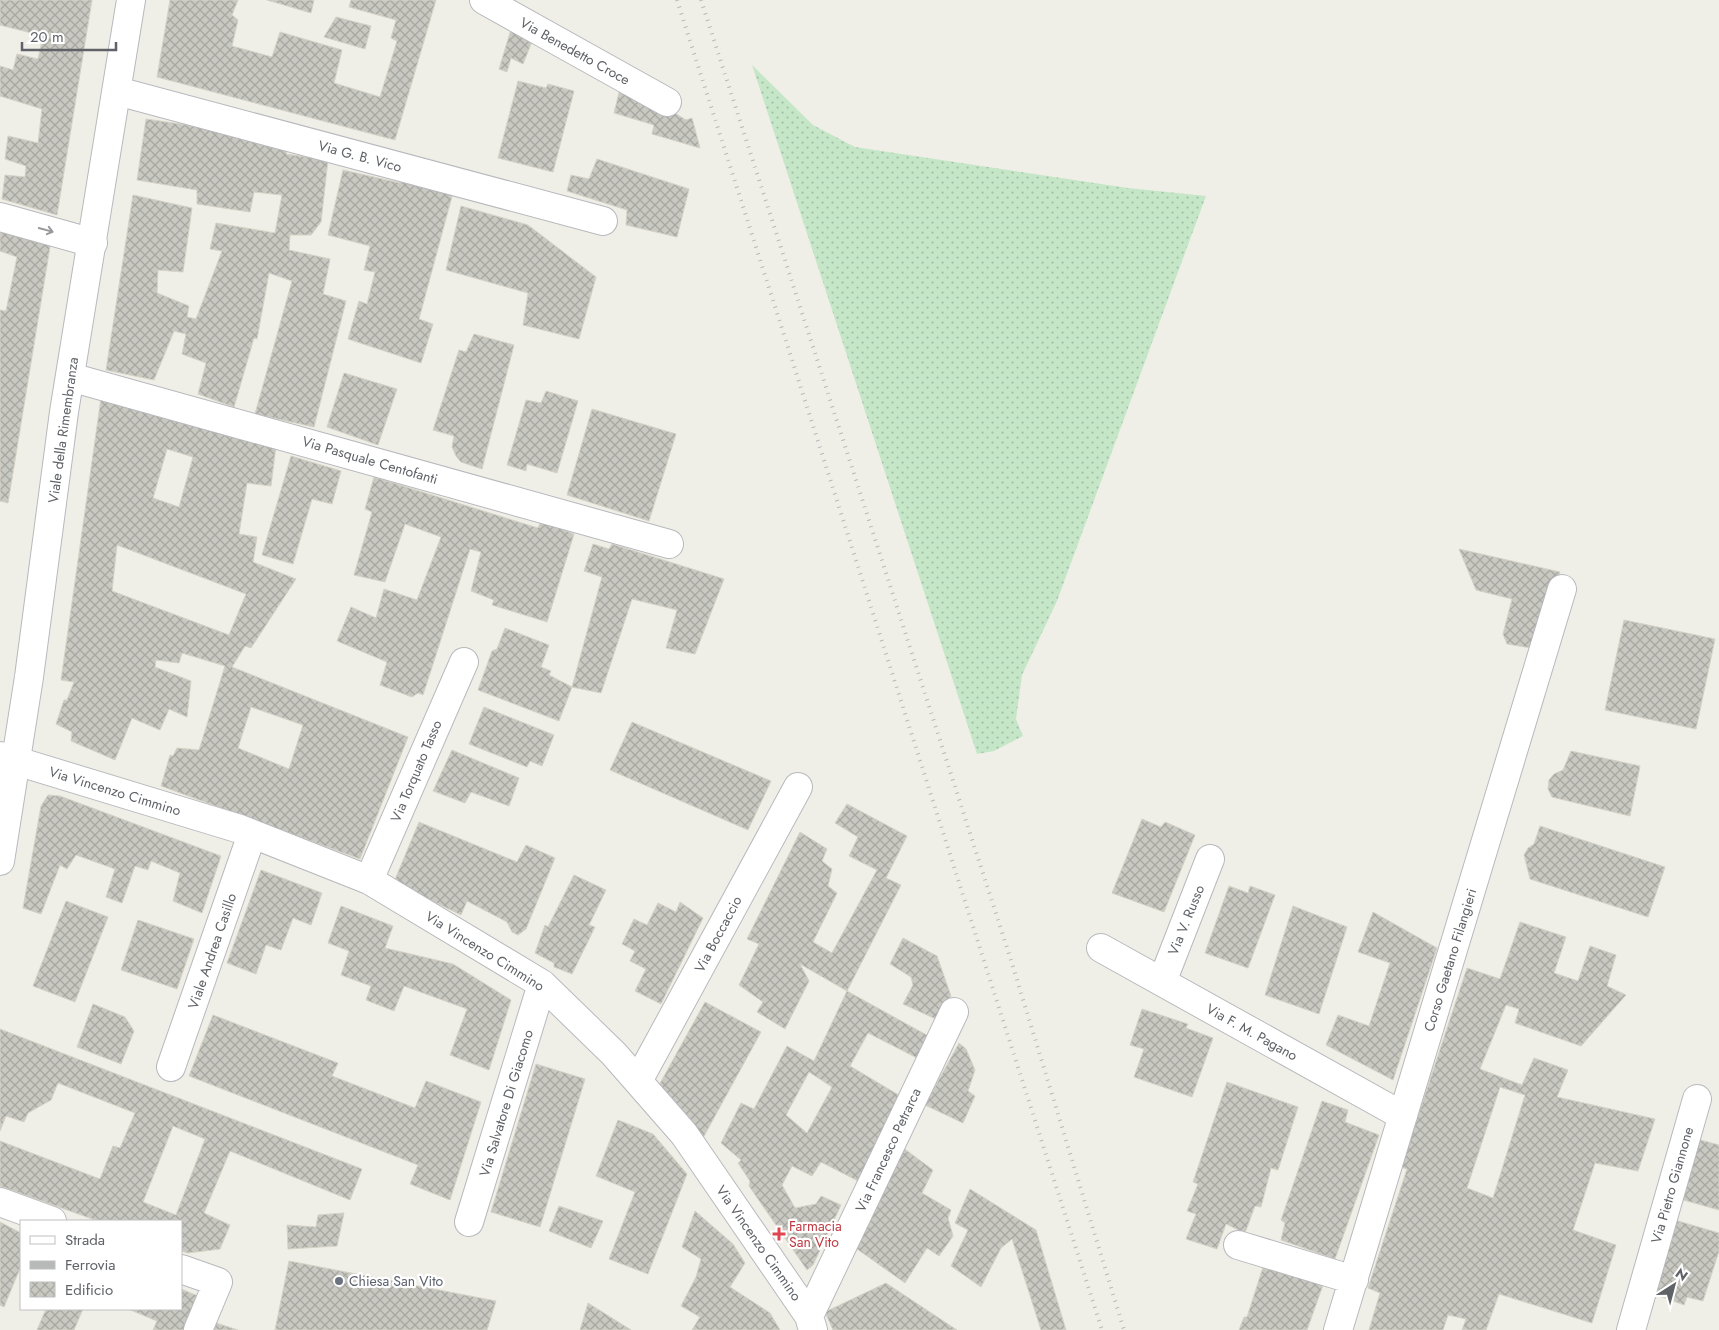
<svg xmlns="http://www.w3.org/2000/svg" width="1719" height="1330" font-family="Jost,sans-serif">
  <defs>
    <pattern id="grass-dots" width="8" height="8" patternUnits="userSpaceOnUse" patternTransform="scale(1.25)"><rect width="8" height="8" fill="#c5e7c8"/><path d="M2 2h.1M6 6h.1" fill="none" stroke="#a3bfa6" stroke-width="1.8" stroke-linecap="round"/></pattern>
    <pattern id="building-cross-hatch" width="8" height="8" patternUnits="userSpaceOnUse" patternTransform="scale(1.25)"><rect width="8" height="8" fill="#c9c9c2"/><path d="M0 0l8 8M0 8l8-8" fill="none" stroke="#a6a7a1"/></pattern>
  </defs>
  <rect width="100%" height="100%" fill="#f0efe7"/>
  <path fill="url(#grass-dots)" d="M752 65 813 125 855 147 1128 188 1206 196 1057 601 1022 675 1016 719 1023 736 994 751 977 754Z"/>
  <path fill="url(#building-cross-hatch)" stroke="#d5d2c6" fill-rule="evenodd" d="M0 0H92L57 215 2 199 5 175 25 177 26 166 5 159 8 136 38 143 42 109 0 96V66L13 70 17 54 38 59 43 36 0 25Z
    M170 0H238L232 15 238 20 232 46 272 57 280 32 342 50 334 83 380 97 397 41 391 38 396 20 349 7 351 0H436L395 140 157 77Z
    M267 0H314L311 13Z
    M336 17 371 26 365 49 324 37Z
    M512 26 533 39 523 64 511 58 507 72 499 69Z
    M622 80 686 120 692 118 700 148 652 134 654 125 614 113Z
    M518 81 546 88 548 84 574 91 553 172 498 158Z
    M146 119 256 135 288 148 286 154 328 160 321 222 311 235H290L289 250 330 259 323 294 346 301 314 427 255 414 292 281 269 273 257 339 254 338 234 407 198 394 206 363 182 354 186 334 174 331 154 380 106 370 133 195 192 208 183 272 158 270 157 293 189 306 187 317 196 319 222 251 210 249 216 223 275 233 282 195 254 192 250 212 197 204V190L137 180Z
    M597 159 689 189 677 237 626 225 627 210 567 191 571 175 589 179Z
    M343 170 400 183 404 174 454 189 419 319 433 324 421 363 348 339 359 301 367 304 375 272 364 270 370 246 328 235Z
    M461 206 528 225 596 277 579 339 523 325 528 293 446 270Z
    M0 226 51 241 8 503 0 501V310L6 311 17 257 0 251Z
    M474 334 514 345 482 469 461 462 456 456 452 447 454 436 433 430 459 350 466 352Z
    M344 373 397 389 378 445 327 427Z
    M546 391 578 401 557 473 527 464 526 471 507 465 526 400 541 403Z
    M101 398 276 446 271 486 247 483 239 534 257 537 253 562 296 579 251 648 245 646 232 667 408 737 360 859 161 786 170 755 173 756 177 748 199 750 225 666 182 653 179 663 156 660 155 667 191 681 187 717 169 709 160 730 132 718 115 760 71 741 72 732 56 724 64 700H67L74 682 61 680ZM167 449 193 457 179 507 153 498ZM117 545 246 594 229 635 112 591ZM251 707 303 725 289 769 238 748Z
    M592 409 676 434 649 521 567 495Z
    M291 456 341 471 332 504 312 499 293 564 262 555Z
    M374 477 538 528 541 521 574 534 547 622 492 605 494 600 471 591 481 552 470 549 423 695 418 693 412 697 380 685 387 662 337 641 351 607 376 618 384 589 417 600 441 537 405 524 385 582 354 575 372 512 365 509Z
    M593 544 609 549 612 544 724 579 695 654 666 648 677 610 632 599 601 693 572 687 602 577 584 571Z
    M1459 549 1560 572 1537 649 1507 644 1503 634 1512 599 1476 590Z
    M1624 620 1715 639 1696 729 1605 710Z
    M505 628 549 645 541 667 551 671 549 675 572 687 559 721 478 690 492 651 497 649Z
    M484 707 554 735 542 766 530 761 527 767 469 744Z
    M632 722 771 781 748 830 610 770Z
    M452 750 519 778 509 806 471 792 465 803 433 791Z
    M1571 751 1640 766 1630 816 1552 797 1548 789 1549 780 1554 774 1563 770Z
    M48 795 60 796 221 856 202 913 173 901 180 873 151 861 148 870 135 866 122 903 106 897 115 869 76 855 67 869 60 865 41 914 23 908 41 806Z
    M847 804 907 836 886 878 901 885 847 991 800 964 809 981 785 1029 757 1012 763 1002 739 985 759 944 747 939 800 832 827 849 822 861 832 869 828 886 837 893 813 942 832 953 877 870 849 856 858 837 835 823Z
    M1142 819 1161 827 1165 822 1195 835 1164 912 1112 893Z
    M419 822 517 862 526 845 555 858 526 929 518 935 512 932 507 922 467 901 461 915 394 882Z
    M1540 826 1665 867 1648 917 1530 879 1524 855 1528 848 1534 844Z
    M261 870 322 893 311 925 293 918 281 950 266 945 256 974 227 963Z
    M574 875 606 890 589 925 595 927 572 974 554 967V963L535 953 545 925 548 927Z
    M1229 886 1248 893 1250 886 1275 895 1248 968 1205 953Z
    M66 901 108 917 75 1002 33 986Z
    M680 902 703 918 661 1004 635 991 646 969 630 961 635 951 622 944 634 919 647 925 658 903 676 912Z
    M341 906 393 926 385 948 453 964 511 1000 489 1070 450 1055 467 1009 404 986 394 1011 366 1000 371 986 341 975 349 951 328 943Z
    M1293 906 1347 927 1319 1014 1265 995Z
    M1373 912 1437 948 1393 1080 1326 1045 1338 1015 1369 1026 1390 963 1358 952Z
    M138 920 194 939 177 989 121 970Z
    M1520 922 1566 937 1554 973 1578 981 1590 946 1616 955 1607 986 1626 995 1581 1046 1515 1023 1519 1009 1506 1005 1480 1069 1522 1085 1534 1058 1568 1070 1557 1097 1655 1119 1638 1171 1595 1163 1573 1230 1616 1245 1592 1323 1499 1294 1486 1330H1462L1466 1319 1448 1315 1443 1330H1369L1380 1293 1368 1288 1407 1169 1401 1167 1467 968 1500 979ZM1500 1087 1525 1095 1493 1198 1467 1188Z
    M903 938 937 956 951 996 938 1020 903 1004 913 985 911 977 890 964Z
    M847 991 932 1038 923 1061 868 1033 850 1066 902 1097 858 1181 821 1162 812 1176 792 1166 782 1185 795 1208 816 1204 821 1196 841 1205 813 1265 807 1270 749 1186 750 1181 738 1163 741 1160 721 1143 741 1103 754 1109 787 1046 814 1061ZM809 1072 832 1087 807 1133 786 1115Z
    M705 1002 761 1032 703 1138 658 1087Z
    M93 1004 125 1017 134 1031 121 1064 77 1047Z
    M1142 1009 1188 1024 1186 1028 1213 1038 1192 1097 1134 1077 1144 1049 1130 1045Z
    M213 1015 338 1063 332 1076 415 1108 426 1081 481 1102 450 1200 410 1184 418 1165 189 1076Z
    M0 1029 362 1169 350 1200 230 1151 204 1213 230 1225 220 1249 188 1253 181 1251V1221H98L0 1186V1141L100 1179 113 1146 120 1148 135 1113 58 1083 51 1100 28 1113 24 1122 6 1116 0 1131ZM173 1126 205 1139 176 1215 143 1202Z
    M959 1043 966 1049 975 1070 968 1091 975 1096 963 1123 925 1105Z
    M536 1064 585 1079 540 1227 491 1212Z
    M1227 1082 1298 1107 1278 1170 1271 1168 1261 1207 1255 1206 1245 1233 1226 1224 1217 1249 1186 1239 1196 1214 1187 1211 1198 1184 1193 1182Z
    M1322 1101 1348 1110 1345 1122 1379 1135 1335 1259 1281 1240 1285 1223 1281 1220Z
    M618 1120 653 1134 687 1174 648 1274 609 1259 635 1192 596 1176Z
    M1693 1138 1719 1145V1210L1680 1199Z
    M902 1147 933 1170 922 1193 951 1210 948 1218 953 1236 939 1256 927 1248 905 1283 850 1244 881 1198 876 1194Z
    M970 1189 1036 1230 1066 1330H1041L1012 1239 1001 1248 981 1287 951 1266 968 1230 955 1223Z
    M559 1206 603 1221 591 1248 549 1231Z
    M695 1211 733 1244 745 1263 730 1287 770 1313 780 1330H692L700 1317 681 1306 696 1277 701 1259 682 1247Z
    M344 1213 337 1246 288 1249 287 1225 316 1227 318 1215Z
    M1668 1218 1719 1233V1251L1703 1301 1687 1297 1684 1305 1646 1291Z
    M0 1222 21 1233V1266L4 1307 0 1305Z
    M289 1261 496 1301 487 1330H275Z
    M1264 1264 1323 1285 1307 1330H1239L1244 1317H1247Z
    M886 1283 957 1330H833L825 1312Z
    M181 1289 198 1296 184 1330H153L157 1321 128 1309H181Z
    M588 1303 631 1330H580Z
    M46 1309H83L74 1330H37Z
    M210 1321 238 1330H207Z"/>
  <g fill="none" stroke-linecap="round" stroke-linejoin="round">
    <g stroke="#b7b9bd" stroke-width="30">
      <path id="street" d="M484 0 667 102
        M117 91 603 221
        M0 217 93 243
        M70 377 669 544
        M0 756 240 829 369 880 542 984 614 1054 684 1134 809 1316 813 1330
        M369 880 464 662
        M1101 948 1403 1116
        M1162 982 1210 859
        M171 1067 252 834
        M638 1081 798 787
        M0 1202 52 1221
        M469 1222 542 984
        M1238 1245 1354 1280
        M181 1269 218 1282 198 1330
        M809 1316 954 1012
        M1338 1330 1562 589
        M1631 1330 1697 1099"/>
    </g>
    <g stroke="#b6b9be" stroke-width="30">
      <path id="secondary" d="M0 861 29 677 64 412 131 0"/>
    </g>
    <use href="#street" stroke="#fff" stroke-width="28"/>
    <use href="#secondary" stroke="#fff" stroke-width="28"/>
    <path stroke="#b7b8b8" stroke-width="4" stroke-dasharray="1 6" stroke-linecap="butt" d="M677 0 1102 1330
      M701 0 1010 957 1124 1330"/>
  </g>
  <defs><path id="oneway-shaft" d="M-6 0H5M1.5-3L5.5 0L1.5 3" fill="none" stroke-width="1.6" stroke-linecap="round" stroke-linejoin="round" transform="scale(1.25)"/></defs>
  <use stroke="#97999c" href="#oneway-shaft" transform="translate(46 230) rotate(15)"/>
  <path fill="#e0444e" stroke="#fff" stroke-width="2" d="M776.5 1226.5h5v5h5v5h-5v5h-5v-5h-5v-5h5z"/>
  <circle fill="#6b7280" stroke="#fff" stroke-width="2" cx="339" cy="1281" r="5"/>
  <g text-anchor="middle" stroke-width="4.5" stroke-linejoin="round" paint-order="stroke">
    <g font-size="14" fill="#5f6267" stroke="#fff">
      <text transform="translate(575 51) rotate(29)" y="5">Via Benedetto Croce</text>
      <text transform="translate(360 156) rotate(15)" y="5">Via G. B. Vico</text>
      <text transform="translate(63 430) rotate(-82)" y="5">Viale della Rimembranza</text>
      <text transform="translate(370 460) rotate(16)" y="5">Via Pasquale Centofanti</text>
      <text transform="translate(416 771) rotate(-67)" y="5">Via Torquato Tasso</text>
      <text transform="translate(115 791) rotate(17)" y="5">Via Vincenzo Cimmino</text>
      <text transform="translate(1186 920) rotate(-68)" y="5">Via V. Russo</text>
      <text transform="translate(718 934) rotate(-62)" y="5">Via Boccaccio</text>
      <text transform="translate(212 951) rotate(-71)" y="5">Viale Andrea Casillo</text>
      <text transform="translate(485 951) rotate(32)" y="5">Via Vincenzo Cimmino</text>
      <text transform="translate(1450 960) rotate(-73)" y="5">Corso Gaetano Filangieri</text>
      <text transform="translate(1252 1032) rotate(29)" y="5">Via F. M. Pagano</text>
      <text transform="translate(506 1103) rotate(-73)" y="5">Via Salvatore Di Giacomo</text>
      <text transform="translate(888 1150) rotate(-65)" y="5">Via Francesco Petrarca</text>
      <text transform="translate(1672 1185) rotate(-74)" y="5">Via Pietro Giannone</text>
      <text transform="translate(759 1243) rotate(55)" y="5">Via Vincenzo Cimmino</text>
    </g>
    <g font-size="14" fill="#be3a42" stroke="#fff" text-anchor="start">
      <text x="789" y="1231">Farmacia<tspan x="789" dy="16">San Vito</tspan></text>
    </g>
    <g font-size="14" fill="#5b616d" stroke="#fff" text-anchor="start">
      <text x="349" y="1286">Chiesa San Vito</text>
    </g>
  </g>
  <rect x="20" y="1220" width="162" height="90" fill="#ffffff" stroke="#bfc0c2"/>
  <rect x="30" y="1236" width="25" height="8" fill="#ffffff" stroke="#bfc0c2"/>
  <text x="65" y="1245" font-size="15" fill="#5f6267">Strada</text>
  <rect x="30" y="1261" width="25" height="8" fill="#b7b8b8" stroke="#bfc0c2"/>
  <text x="65" y="1270" font-size="15" fill="#5f6267">Ferrovia</text>
  <rect x="30" y="1282" width="25" height="15" fill="url(#building-cross-hatch)" stroke="#bfc0c2"/>
  <text x="65" y="1295" font-size="15" fill="#5f6267">Edificio</text>
  <g transform="translate(1674 1285) rotate(36)" stroke="#ffffff" stroke-width="4" paint-order="stroke">
  <path d="M0-4L9 19L0 12L-9 19Z" fill="#5f6267"/>
  <text y="-8" font-size="14" font-weight="bold" text-anchor="middle" fill="#5f6267">N</text>
  </g>
  <path d="M22 42v8h94v-8" fill="none" stroke="#5f6267" stroke-width="2.5"/>
  <text x="30" y="42" font-size="15" fill="#5f6267" stroke="#ffffff" stroke-width="4" paint-order="stroke">20 m</text>
</svg>
